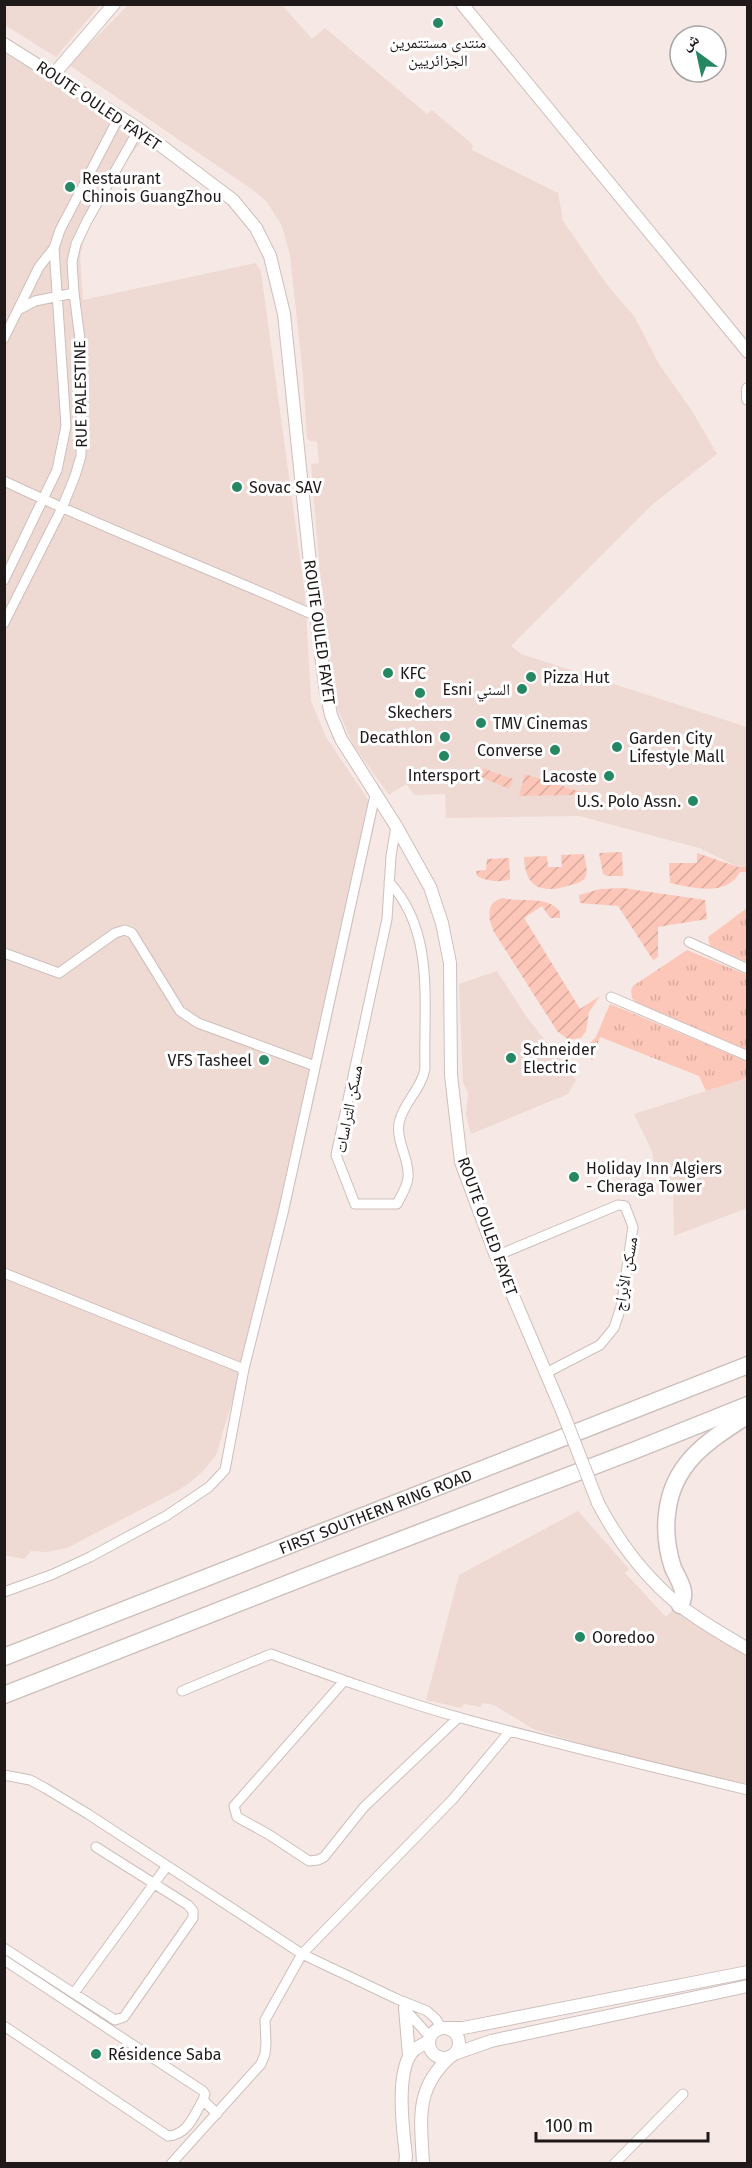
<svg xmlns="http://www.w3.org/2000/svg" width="752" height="2168" font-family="'Fira Sans','Noto Naskh Arabic',sans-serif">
  <defs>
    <pattern id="grass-tufts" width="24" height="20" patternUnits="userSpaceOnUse" patternTransform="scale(1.5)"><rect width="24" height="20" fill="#fcc6b8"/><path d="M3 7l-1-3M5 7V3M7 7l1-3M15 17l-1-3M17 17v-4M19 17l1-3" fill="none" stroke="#d8aa9e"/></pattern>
    <pattern id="garden-furrows" width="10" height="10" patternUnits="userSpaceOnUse" patternTransform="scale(1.5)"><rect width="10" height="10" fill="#fcc6b8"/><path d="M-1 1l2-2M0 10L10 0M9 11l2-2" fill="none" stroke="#d8aa9e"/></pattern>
  </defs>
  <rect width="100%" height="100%" fill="#f6e8e4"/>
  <path fill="#efd9d3" d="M4 5 5 4 100 5 56 57 5 25Z
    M128 5H282L312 39 325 28 427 114 432 110 473 145 472 150 558 193 563 221 608 286 634 316 659 364 692 411 717 454 653 504 511 646 521 654 747 727V866L738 867 699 848 579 816 446 818 445 794 415 795 406 784 389 795 353 745 336 705 325 633 311 464 319 463 317 442 310 441 307 438 303 377 290 255 282 226 267 202 253 190 69 65Z
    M4 53 100 111 141 142 123 165 87 227 80 257 83 300 256 263 261 272 305 594 311 701 326 737 377 813 290 1208 216 1455 203 1471 187 1485 169 1495 67 1548 46 1552 31 1551 24 1559 4 1555Z
    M497 971 526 1016 576 1080 568 1094 471 1134 466 1115 468 1093 463 1082 459 984Z
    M747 1078V1208L674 1236 673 1187 667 1176 655 1166 652 1151 634 1114Z
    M578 1511 629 1569 625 1573 666 1617 673 1609 747 1655V1784L672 1769 535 1730 494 1705 483 1703 480 1707 464 1704 461 1708 426 1700 459 1575Z"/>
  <path fill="url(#grass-tufts)" d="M747 908V962L710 946 708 937Z
    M687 950 747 975V1052L637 1003 632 998 631 990 633 986Z
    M610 1004 747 1061V1078L706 1091 699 1076 600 1037 592 1061 586 1047 596 1037Z"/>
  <path fill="url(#garden-furrows)" d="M482 768 513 779 509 789 479 776Z
    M525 774 531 776 600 798 573 795 519 796Z
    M622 852 623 876H607L603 874 599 853Z
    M697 853 738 867 747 866V872H740C726 897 694 888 670 883L669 863H697Z
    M584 854C585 861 589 872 585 878 582 883 573 884 568 886 541 894 525 887 524 857L547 856 548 867H562L561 855Z
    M509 858 510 879C501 883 486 881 477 876L476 871 486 870 487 859Z
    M623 888 705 900 707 919 658 927V957L653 960 618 906 580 903 579 895 600 889Z
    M503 898C520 903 549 895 560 912V918H550L542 906 524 918 580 1009 600 996 589 1012 586 1031 581 1038 569 1040 557 1031 494 932C488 918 485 902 503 898Z"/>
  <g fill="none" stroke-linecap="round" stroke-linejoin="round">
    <g stroke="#cdbfbc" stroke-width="11">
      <path id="street" d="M20 309 35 301 74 293
        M4 338 39 267 54 248
        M4 481C107 530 213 570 316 616
        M4 580 57 470 66 426 54 248 60 230 119 117
        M4 623 62 508 75 476 81 456 82 355 74 293 72 262 76 244 87 221 139 129
        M389 882C436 932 423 1005 425 1069 421 1090 403 1103 399 1123 396 1143 410 1159 408 1178 407 1187 401 1196 397 1204H355L336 1155 387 919 391 856 396 826
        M689 942 748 969
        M4 953 59 973 115 933 125 930 132 933 180 1011 198 1023 315 1066
        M611 997 748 1056
        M496 1256 618 1205 625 1206 633 1227 621 1307 614 1328 600 1345 546 1373
        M4 1273 244 1369
        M4 1592 51 1575 90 1557 166 1516 209 1487 225 1470 244 1369 283 1213 375 795
        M344 1681 234 1806 237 1817 268 1834 309 1861 318 1860 324 1857 364 1807 459 1717
        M182 1691 271 1654C334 1677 397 1700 461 1718 556 1744 652 1767 748 1790
        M4 1775 30 1780 45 1788 88 1814 302 1954 397 1999 427 2011 436 2019 441 2028
        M4 1948 115 2020 124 2017 193 1918V1911L188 1905 96 1847
        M4 1960 203 2091 205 2094 203 2100 217 2114
        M74 1993 167 1866
        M404 2008 430 2037
        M4 2026 168 2136C188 2135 194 2115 203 2100
        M171 2164 261 2064 265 2054 266 2043 265 2020 302 1954 453 1799 510 1731
        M614 2164 683 2094"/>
    </g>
    <g stroke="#cdbfbc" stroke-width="14">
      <path id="secondary" d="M462 4 748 352
        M4 44 139 129 233 200 256 228 270 256 284 314 311 573 325 686 331 715 341 739 396 826 430 887 442 923 450 963 451 1075 461 1162 496 1256 563 1413
        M54 74 114 4
        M748 389V399
        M598 1503C618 1541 644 1576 678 1604 699 1621 724 1635 748 1649
        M405 2008 409 2056
        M446 2028H463L748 1972
        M429 2043a15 15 0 1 1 30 0a15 15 0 1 1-30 0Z
        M454 2054 491 2041 748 1986
        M405 2164 406 2156C403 2131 395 2071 413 2051 417 2047 424 2044 429 2041
        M423 2164C421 2119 414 2089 451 2056"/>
    </g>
    <g stroke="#cdbfbc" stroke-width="19">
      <g id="highway">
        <path d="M680 1605C688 1592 679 1581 673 1568 667 1550 665 1532 667 1514 672 1463 708 1441 748 1415"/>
        <path id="s1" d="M4 1657 748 1365"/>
        <path d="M4 1695 320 1571 633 1451 748 1405"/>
      </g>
    </g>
    <use href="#street" stroke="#fff" stroke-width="9"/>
    <use href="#secondary" stroke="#fff" stroke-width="12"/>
    <use href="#highway" stroke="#fff" stroke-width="16"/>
    <g stroke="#cdbfbc" stroke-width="14" stroke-linecap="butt">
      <path id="secondary-bridge" d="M563 1413 598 1503"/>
    </g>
    <use href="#secondary-bridge" stroke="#fff" stroke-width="12"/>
  </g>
  <g fill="#258862" stroke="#fff" stroke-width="2">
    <circle cx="438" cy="23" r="6"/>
    <circle cx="70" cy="187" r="6"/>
    <circle cx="237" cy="487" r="6"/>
    <circle cx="388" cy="673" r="6"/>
    <circle cx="531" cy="677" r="6"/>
    <circle cx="522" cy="689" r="6"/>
    <circle cx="420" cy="693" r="6"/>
    <circle cx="481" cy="723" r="6"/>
    <circle cx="445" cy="737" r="6"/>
    <circle cx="617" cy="747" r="6"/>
    <circle cx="555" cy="750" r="6"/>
    <circle cx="444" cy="756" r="6"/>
    <circle cx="609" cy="776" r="6"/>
    <circle cx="693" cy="801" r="6"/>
    <circle cx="511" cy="1058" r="6"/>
    <circle cx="264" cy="1060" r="6"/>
    <circle cx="574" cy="1177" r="6"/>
    <circle cx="580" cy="1637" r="6"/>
    <circle cx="96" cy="2054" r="6"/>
  </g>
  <g text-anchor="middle" stroke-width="6" stroke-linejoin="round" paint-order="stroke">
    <g font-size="16" fill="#1f1a19" stroke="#fff" text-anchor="start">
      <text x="438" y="48" text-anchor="middle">منتدى مستتمرين<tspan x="438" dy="18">الجزائريين</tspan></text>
      <text x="82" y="184">Restaurant<tspan x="82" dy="18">Chinois GuangZhou</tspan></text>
      <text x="249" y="493">Sovac SAV</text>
      <text x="400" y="679">KFC</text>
      <text x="543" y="683">Pizza Hut</text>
      <text x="510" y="695" text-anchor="end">Esni السني</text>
      <text x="420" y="718" text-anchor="middle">Skechers</text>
      <text x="493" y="729">TMV Cinemas</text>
      <text x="433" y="743" text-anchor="end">Decathlon</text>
      <text x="629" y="744">Garden City<tspan x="629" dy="18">Lifestyle Mall</tspan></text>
      <text x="543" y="756" text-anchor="end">Converse</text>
      <text x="444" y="781" text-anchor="middle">Intersport</text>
      <text x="597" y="782" text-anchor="end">Lacoste</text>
      <text x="681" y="807" text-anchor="end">U.S. Polo Assn.</text>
      <text x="523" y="1055">Schneider<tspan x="523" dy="18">Electric</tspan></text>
      <text x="252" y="1066" text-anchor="end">VFS Tasheel</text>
      <text x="586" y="1174">Holiday Inn Algiers<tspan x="586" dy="18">- Cheraga Tower</tspan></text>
      <text x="592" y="1643">Ooredoo</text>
      <text x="108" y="2060">Résidence Saba</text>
    </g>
    <g font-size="16" fill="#1f1a19" stroke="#fff">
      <text transform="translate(99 105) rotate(34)" y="6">ROUTE OULED FAYET</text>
      <text transform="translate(80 394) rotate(-91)" y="6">RUE PALESTINE</text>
      <text transform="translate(320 632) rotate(82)" y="6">ROUTE OULED FAYET</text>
      <text transform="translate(348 1109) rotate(-79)" y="6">مسكن التراسات</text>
      <text transform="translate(488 1226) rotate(70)" y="6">ROUTE OULED FAYET</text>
      <text transform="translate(625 1274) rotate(-80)" y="6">مسكن الأبراج</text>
      <text dy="6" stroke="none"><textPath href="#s1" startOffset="399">FIRST SOUTHERN RING ROAD</textPath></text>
    </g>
  </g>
  <rect width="752" height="2168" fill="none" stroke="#1f1a19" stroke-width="12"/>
  <g transform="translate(698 54) rotate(327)"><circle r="28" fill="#ffffff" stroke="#a5a3a3" stroke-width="1.5"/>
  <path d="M0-4.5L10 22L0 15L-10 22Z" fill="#258862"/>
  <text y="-9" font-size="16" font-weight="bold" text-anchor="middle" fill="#1f1a19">ش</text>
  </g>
  <path d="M536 2132v9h172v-9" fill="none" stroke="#1f1a19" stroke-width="3"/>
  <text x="545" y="2132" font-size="18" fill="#1f1a19" stroke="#ffffff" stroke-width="4.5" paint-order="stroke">100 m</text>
</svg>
